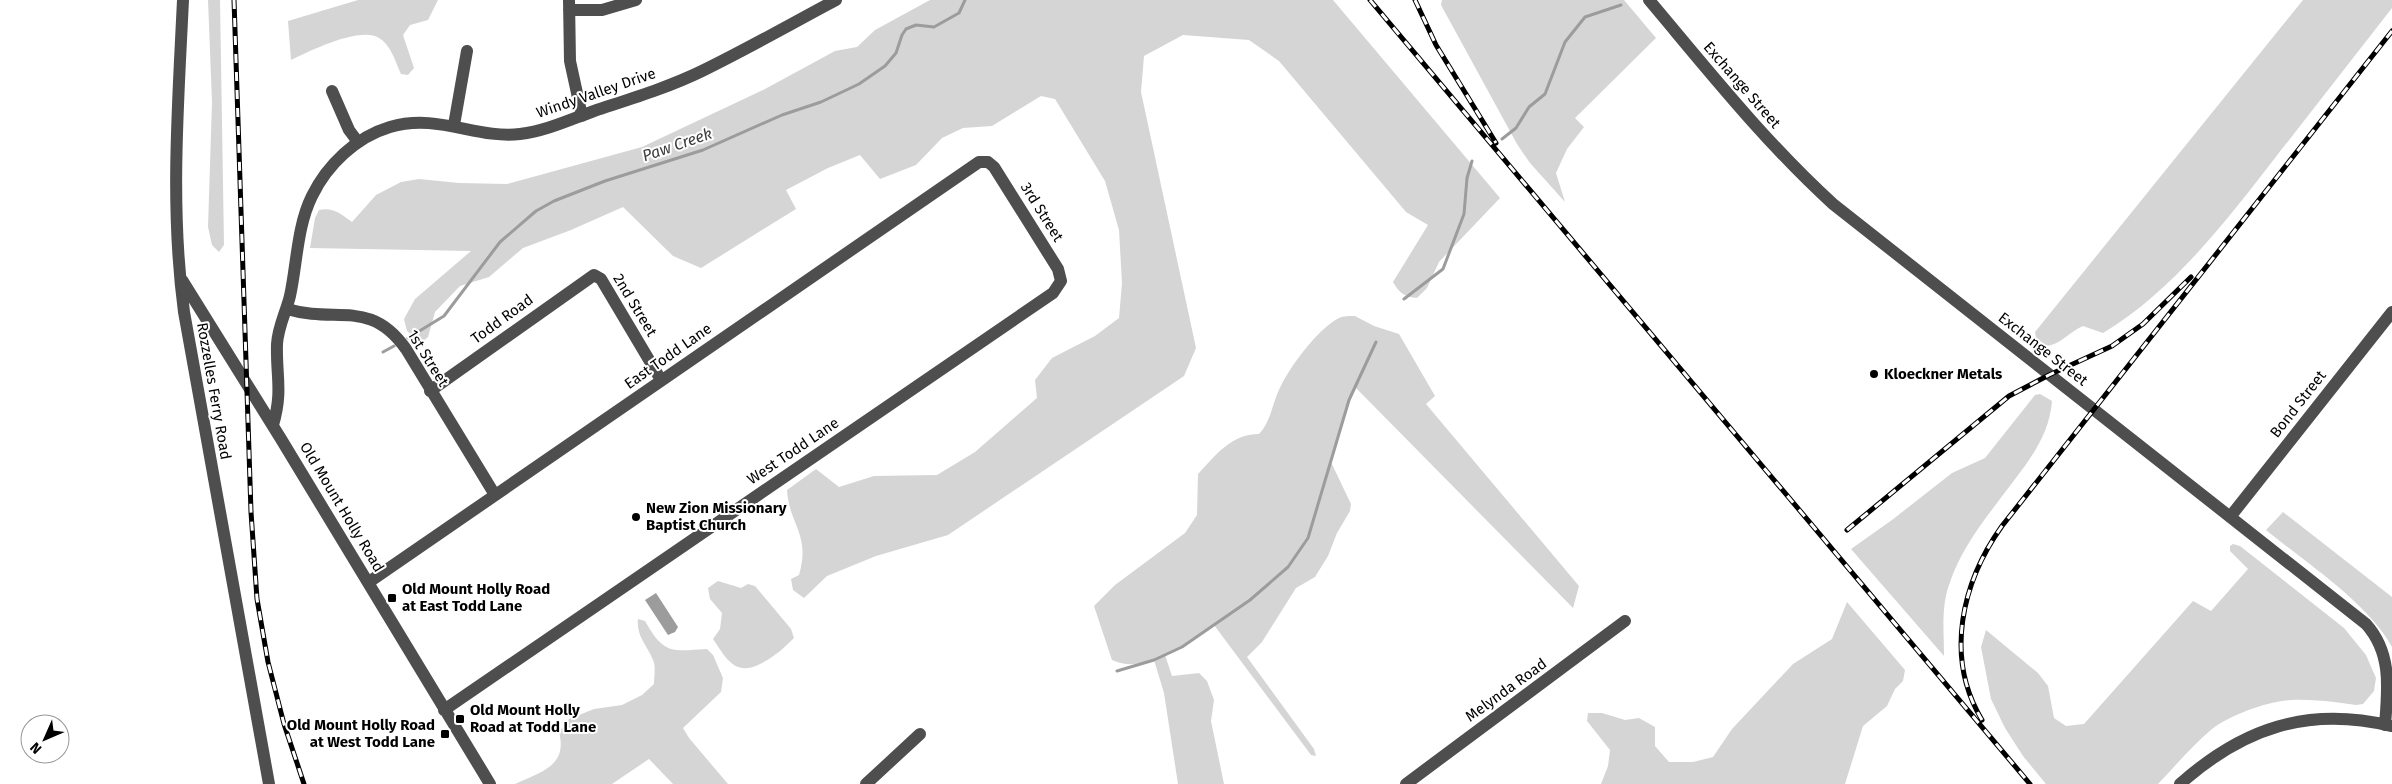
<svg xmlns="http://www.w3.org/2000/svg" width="2392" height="784" font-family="'Fira Sans',sans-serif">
  <rect width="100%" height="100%" fill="#fff"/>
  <path fill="#d5d5d5" d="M208 0H220L224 245 219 252 212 245 208 227 212 102Z
    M358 0H503H438L428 20 410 25 403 35 414 68 408 75 401 74C396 63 391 45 379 38 360 26 310 51 291 60L288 21Z
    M930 0H1333L1500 198 1439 262 1427 288 1417 298C1405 297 1399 293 1393 282L1428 225 1406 212 1279 61 1249 40 1183 35 1144 56 1141 92 1196 348 1184 376 948 535 876 556 827 576 804 598 793 590 791 579 799 575C811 534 789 525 787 490L816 469 839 487 874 476 937 475 975 452 1037 398 1035 380 1052 358 1095 336 1119 318 1122 283 1119 230 1105 181 1055 99 1041 96 992 126 963 128 942 138 916 165 880 179 860 155 828 168 786 190 796 209 701 268 673 256 623 207 571 230 523 248 489 277 460 286 435 312 428 337 421 343 407 331 404 319 415 299 471 251 310 248 315 218 319 210C333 207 341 214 352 222L376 195 401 182 419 179 459 183 507 184 642 147 765 89 835 51 857 47 875 30Z
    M1442 0H1624L1656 38 1575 118 1584 127 1567 149 1556 173 1565 202 1530 163 1517 144 1441 5Z
    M2303 0H2392V8C2353 58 2314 108 2275 158 2227 220 2172 292 2103 333L2083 326C2069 332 2061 344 2047 346L2036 338 2035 332Z
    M1355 316 1374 326 1399 334 1435 396 1426 404 1579 586 1573 608 1355 387 1330 460 1351 504 1350 511 1337 533 1328 556 1315 577 1296 588 1262 642 1247 657 1314 749 1316 756 1311 755 1214 625 1182 647 1165 655 1172 676 1199 673 1207 681 1214 700 1211 721 1224 784H1178L1164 693 1154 660C1139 664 1128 667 1112 660L1094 606 1115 585 1185 533 1197 515 1198 474C1216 455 1231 434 1259 434 1270 423 1272 406 1278 392 1287 370 1318 328 1339 318 1343 316 1350 316 1355 316Z
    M2040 394 2052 401C2049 442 2020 471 1997 503 1978 528 1959 554 1949 585 1941 607 1944 633 1944 656L1851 549 1892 520 1952 473 1985 458 2035 395Z
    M2283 512 2392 597V647C2367 602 2306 563 2266 530Z
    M2233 544 2240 546 2344 628 2366 655 2376 678 2374 691 2363 704 2356 705C2334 702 2313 699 2291 700 2268 701 2230 715 2212 729 2193 745 2175 766 2158 784H2046L2023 756 2005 728 1991 699 1981 647 1986 630 2038 673 2048 686 2054 718 2066 726 2084 724 2193 601 2211 611 2248 569 2230 551V546Z
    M718 581 741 588 748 584 755 586 791 629 794 638C783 649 774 657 760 664 735 677 726 658 713 639L720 629 722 613 710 599 708 588Z
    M1847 602 1905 670 1903 681 1895 689 1887 706 1863 726 1845 784H1601L1608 766 1610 750 1587 721 1588 713H1602L1625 720 1639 718 1655 727V746L1669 762H1693L1713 757 1732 729 1793 664 1832 639Z
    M638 619 645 621C664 655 672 651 707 649L713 655 723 678 721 692 683 728 689 738 728 784H673L649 759 612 784H515C541 772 568 766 559 732L569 719 594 709 622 705 642 695 654 684C654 677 656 666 653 660 647 645 636 636 638 619Z"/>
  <path fill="#9c9c9c" d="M656 593 678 627 675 632 668 635 645 600Z"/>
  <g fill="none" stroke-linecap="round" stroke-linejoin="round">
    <path stroke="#9c9c9c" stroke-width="3" d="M1502 139 1516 128 1529 107 1545 94 1565 42 1585 17 1621 5
      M1404 299 1443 269 1464 214 1467 178 1472 161
      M408 338 444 316 500 242 536 211 554 201 605 181 703 150 782 115 821 102 859 84 885 66 896 53 902 35 906 29 916 25 934 27 959 13 965 0
      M383 352 394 346
      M1117 671 1154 660 1182 647 1250 600 1288 567 1308 538 1349 400 1376 342"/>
    <path stroke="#4e4e4e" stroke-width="12" d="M183 0C178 106 170 207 184 312L269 784
      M569 0 570 61 582 116
      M1649 0C1708 70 1765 142 1833 204L2366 624C2392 653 2388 688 2385 725
      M569 10H602L636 0
      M332 91 349 130 358 142
      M454 125 467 51
      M182 280 281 439 490 784
      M287 309C337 324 370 298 406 349L495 495
      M430 391 594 275 601 279 661 380
      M273 425C283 391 276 376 277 344 278 327 286 312 290 296 297 264 297 226 312 196 327 165 356 137 390 127 438 113 476 139 520 134 546 131 569 120 594 111 630 99 667 88 702 71 747 49 791 24 836 0
      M2230 517 2392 312
      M369 582 979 162H988L994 167 1058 269 1061 281 1053 293 444 710
      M866 784 920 734
      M1406 784 1625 621
      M2180 784C2243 728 2308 706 2391 726"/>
    <g stroke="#000" stroke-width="5">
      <path id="rail" d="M234 0 251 512 257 599 268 662 284 724 304 784
        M1370 0 2030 784
        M1415 0 1436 45 1496 143
        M1847 530 2009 396 2049 375 2112 346 2143 324 2191 277
        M1982 720C1944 657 1962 582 2002 526L2392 31"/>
    </g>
    <use href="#rail" stroke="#fff" stroke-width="3" stroke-dasharray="9" stroke-linecap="butt"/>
  </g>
  <g fill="#000" stroke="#fff" stroke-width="2">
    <circle cx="1874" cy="374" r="5"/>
    <circle cx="636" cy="517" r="5"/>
    <rect x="387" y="593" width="10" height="10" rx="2.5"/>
    <rect x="455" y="714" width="10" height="10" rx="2.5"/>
    <rect x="440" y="729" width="10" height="10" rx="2.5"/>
  </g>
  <g text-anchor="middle" stroke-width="4" stroke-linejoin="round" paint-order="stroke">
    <g font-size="15" fill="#000" stroke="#fff">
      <text transform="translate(1742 85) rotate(49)" y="5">Exchange Street</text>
      <text transform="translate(596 93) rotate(-19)" y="5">Windy Valley Drive</text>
      <text transform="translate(1042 212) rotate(58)" y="5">3rd Street</text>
      <text transform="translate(635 305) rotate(59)" y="5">2nd Street</text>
      <text transform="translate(502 319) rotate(-36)" y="5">Todd Road</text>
      <text transform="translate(2043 349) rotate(38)" y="5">Exchange Street</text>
      <text transform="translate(668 356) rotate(-35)" y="5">East Todd Lane</text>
      <text transform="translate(428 358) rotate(58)" y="5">1st Street</text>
      <text transform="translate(214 391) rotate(80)" y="5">Rozzelles Ferry Road</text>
      <text transform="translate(2298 404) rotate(-52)" y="5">Bond Street</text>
      <text transform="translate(793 451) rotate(-34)" y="5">West Todd Lane</text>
      <text transform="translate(342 507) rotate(59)" y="5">Old Mount Holly Road</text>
      <text transform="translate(1506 690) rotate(-36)" y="5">Melynda Road</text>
    </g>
    <g font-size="15" font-weight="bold" fill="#000" stroke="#fff" text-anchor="start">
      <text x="1884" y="379">Kloeckner Metals</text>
      <text x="646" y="513">New Zion Missionary<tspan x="646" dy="17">Baptist Church</tspan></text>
      <text x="402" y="594">Old Mount Holly Road<tspan x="402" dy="17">at East Todd Lane</tspan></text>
      <text x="470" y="715">Old Mount Holly<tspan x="470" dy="17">Road at Todd Lane</tspan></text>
      <text x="435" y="730" text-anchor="end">Old Mount Holly Road<tspan x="435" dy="17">at West Todd Lane</tspan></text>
    </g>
    <g font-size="16" font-style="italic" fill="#3d3d3d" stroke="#fff">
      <text transform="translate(677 144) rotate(-19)" y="6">Paw Creek</text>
    </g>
  </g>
  <g transform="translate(45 739) rotate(225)"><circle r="24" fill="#ffffff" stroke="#999999"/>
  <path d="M0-4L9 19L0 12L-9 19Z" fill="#000000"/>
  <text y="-8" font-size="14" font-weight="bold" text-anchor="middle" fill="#000000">N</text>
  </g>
</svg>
